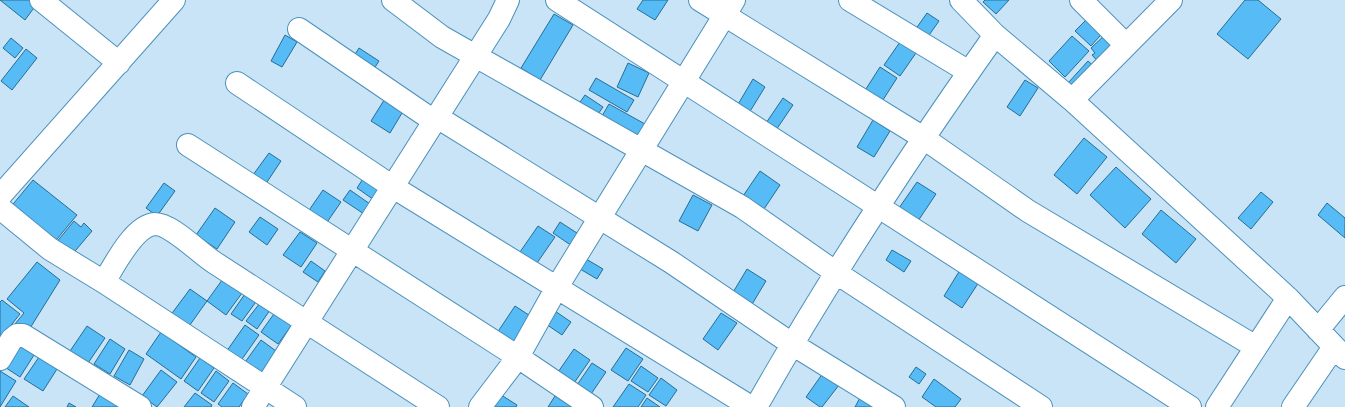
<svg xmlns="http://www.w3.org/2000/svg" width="1345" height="407" font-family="'Nunito Sans',sans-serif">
  <rect width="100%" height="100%" fill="#c9e4f6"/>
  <path fill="#57bbf6" stroke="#266e96" d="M0 0H38L39 1 25 20Z
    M643 0H668L655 20 637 9Z
    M985 0H1009L996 14 983 2Z
    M1245 0H1258L1281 19 1248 59 1217 34Z
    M927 13 939 21 927 38 915 30Z
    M554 14 573 25 540 80 521 68Z
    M1092 14 1107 28 1091 46 1075 31Z
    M1107 33 1120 46 1101 65 1092 55 1095 53 1091 48Z
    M285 35 297 42 282 67 271 61Z
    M1072 36 1089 51 1065 77 1049 61Z
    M11 38 23 48 15 58 3 48Z
    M900 42 916 53 900 76 884 65Z
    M359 48 379 61 372 72 352 59Z
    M26 49 37 58 12 90 1 81Z
    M1088 61 1098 70 1078 92 1068 83Z
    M628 63 649 73 638 97 617 87Z
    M880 67 897 78 881 103 864 92Z
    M596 78 634 100 627 112 589 90Z
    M753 79 765 87 749 113 737 106Z
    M1025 80 1038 88 1020 116 1007 107Z
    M585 95 603 107 596 117 578 105Z
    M386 97 405 108 390 133 371 121Z
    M783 98 793 105 774 133 764 126Z
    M609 104 645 124 638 136 602 116Z
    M873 120 890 131 874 157 857 147Z
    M1084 138 1107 157 1077 194 1054 175Z
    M269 153 281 161 263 188 250 179Z
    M1116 167 1151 199 1125 228 1090 195Z
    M760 171 780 185 762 212 741 199Z
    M366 174 387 188 377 202 357 188Z
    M33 180 77 215 52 245 9 209Z
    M917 182 936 194 918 221 899 208Z
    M164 183 175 191 157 216 146 208Z
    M323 190 341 202 323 228 305 216Z
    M350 190 370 204 364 214 343 200Z
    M1261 192 1273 202 1251 229 1238 218Z
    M693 195 712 205 698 231 679 221Z
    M1327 203 1345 218V238L1318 215Z
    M215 208 235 222 217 249 196 235Z
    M1161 210 1196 239 1176 263 1142 234Z
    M260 217 278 229 267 245 249 232Z
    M74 221 81 227 84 223 92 231 70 257 55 244Z
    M560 222 580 235 572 246 553 233Z
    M538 226 555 237 537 263 520 252Z
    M300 232 317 243 301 267 283 255Z
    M892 250 911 261 904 272 886 260Z
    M581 256 603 269 597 279 575 266Z
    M311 261 325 271 318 282 303 272Z
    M37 262 60 280 27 333 15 324 24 313 7 299Z
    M747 269 766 281 751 306 732 294Z
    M960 270 979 282 962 308 944 296Z
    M225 276 245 289 226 315 207 301Z
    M190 289 207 301 187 329 170 316Z
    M247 291 258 299 242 321 231 314Z
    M2 300 20 314 0 339V302Z
    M260 303 270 310 257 329 246 321Z
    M515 306 535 319 516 347 497 333Z
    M552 309 571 322 562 335 543 322Z
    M276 311 293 323 278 344 261 332Z
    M721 313 737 323 718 350 703 339Z
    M245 325 259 335 240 362 226 352Z
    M87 326 105 338 86 366 68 354Z
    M161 332 196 357 181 379 146 354Z
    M110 339 125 349 110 374 94 364Z
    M261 340 276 351 259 376 243 365Z
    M18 344 34 355 20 377 3 366Z
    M626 348 643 359 628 381 611 370Z
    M574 349 590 360 572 386 556 375Z
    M129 350 144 359 130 385 114 376Z
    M39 357 57 369 43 391 24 379Z
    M200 358 214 368 198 391 184 381Z
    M592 363 606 372 589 397 575 388Z
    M641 366 658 378 648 392 631 381Z
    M916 367 926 374 919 384 909 377Z
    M161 370 177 382 157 407 142 396Z
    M0 371 16 381 0 407Z
    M216 371 229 381 214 402 201 393Z
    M823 373 839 385 822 407H820L806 397Z
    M661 378 677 390 666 406 649 395Z
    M934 379 961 399 955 407H936L922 397Z
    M233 383 248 394 239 407H222L218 404Z
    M629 384 646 395 638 407H613Z
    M103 389 122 400 118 407H92Z
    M195 393 212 405 211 407H184Z
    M498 393 517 405 516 407H488Z
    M862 394 879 407H855Z
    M13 396 29 407H5Z
    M555 396 572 407H548Z
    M647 398 660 407H641Z
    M69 403 76 407H67Z"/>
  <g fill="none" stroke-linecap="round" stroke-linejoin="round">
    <g stroke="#4c91bb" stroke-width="24">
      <path id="minor" d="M41 0 119 63
        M393 0 442 37 742 207 835 272 1041 407
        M557 0C769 134 978 273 1190 407
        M700 0 922 137 1028 211 1256 347
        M850 0 969 72
        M961 0 995 35 1072 100 1288 298 1345 358
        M1081 0 1126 45
        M299 29 434 121
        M237 83 393 187 751 407
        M1072 100 1171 0
        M437 117 671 262 792 344 894 407
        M188 145 518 357 592 407
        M0 196 174 0
        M0 208 50 249 104 282 295 407
        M104 282C114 266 134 225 155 224 172 224 200 254 215 263 289 311 364 359 438 407
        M1318 330 1345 297
        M0 359 12 339 17 335H23L140 407
        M253 407 499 19 508 0
        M480 407 518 357 557 287 734 0
        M756 407C829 278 910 155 995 35
        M1217 407 1288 298
        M1293 407 1334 347"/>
    </g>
    <use href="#minor" stroke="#fff" stroke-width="22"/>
  </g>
</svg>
